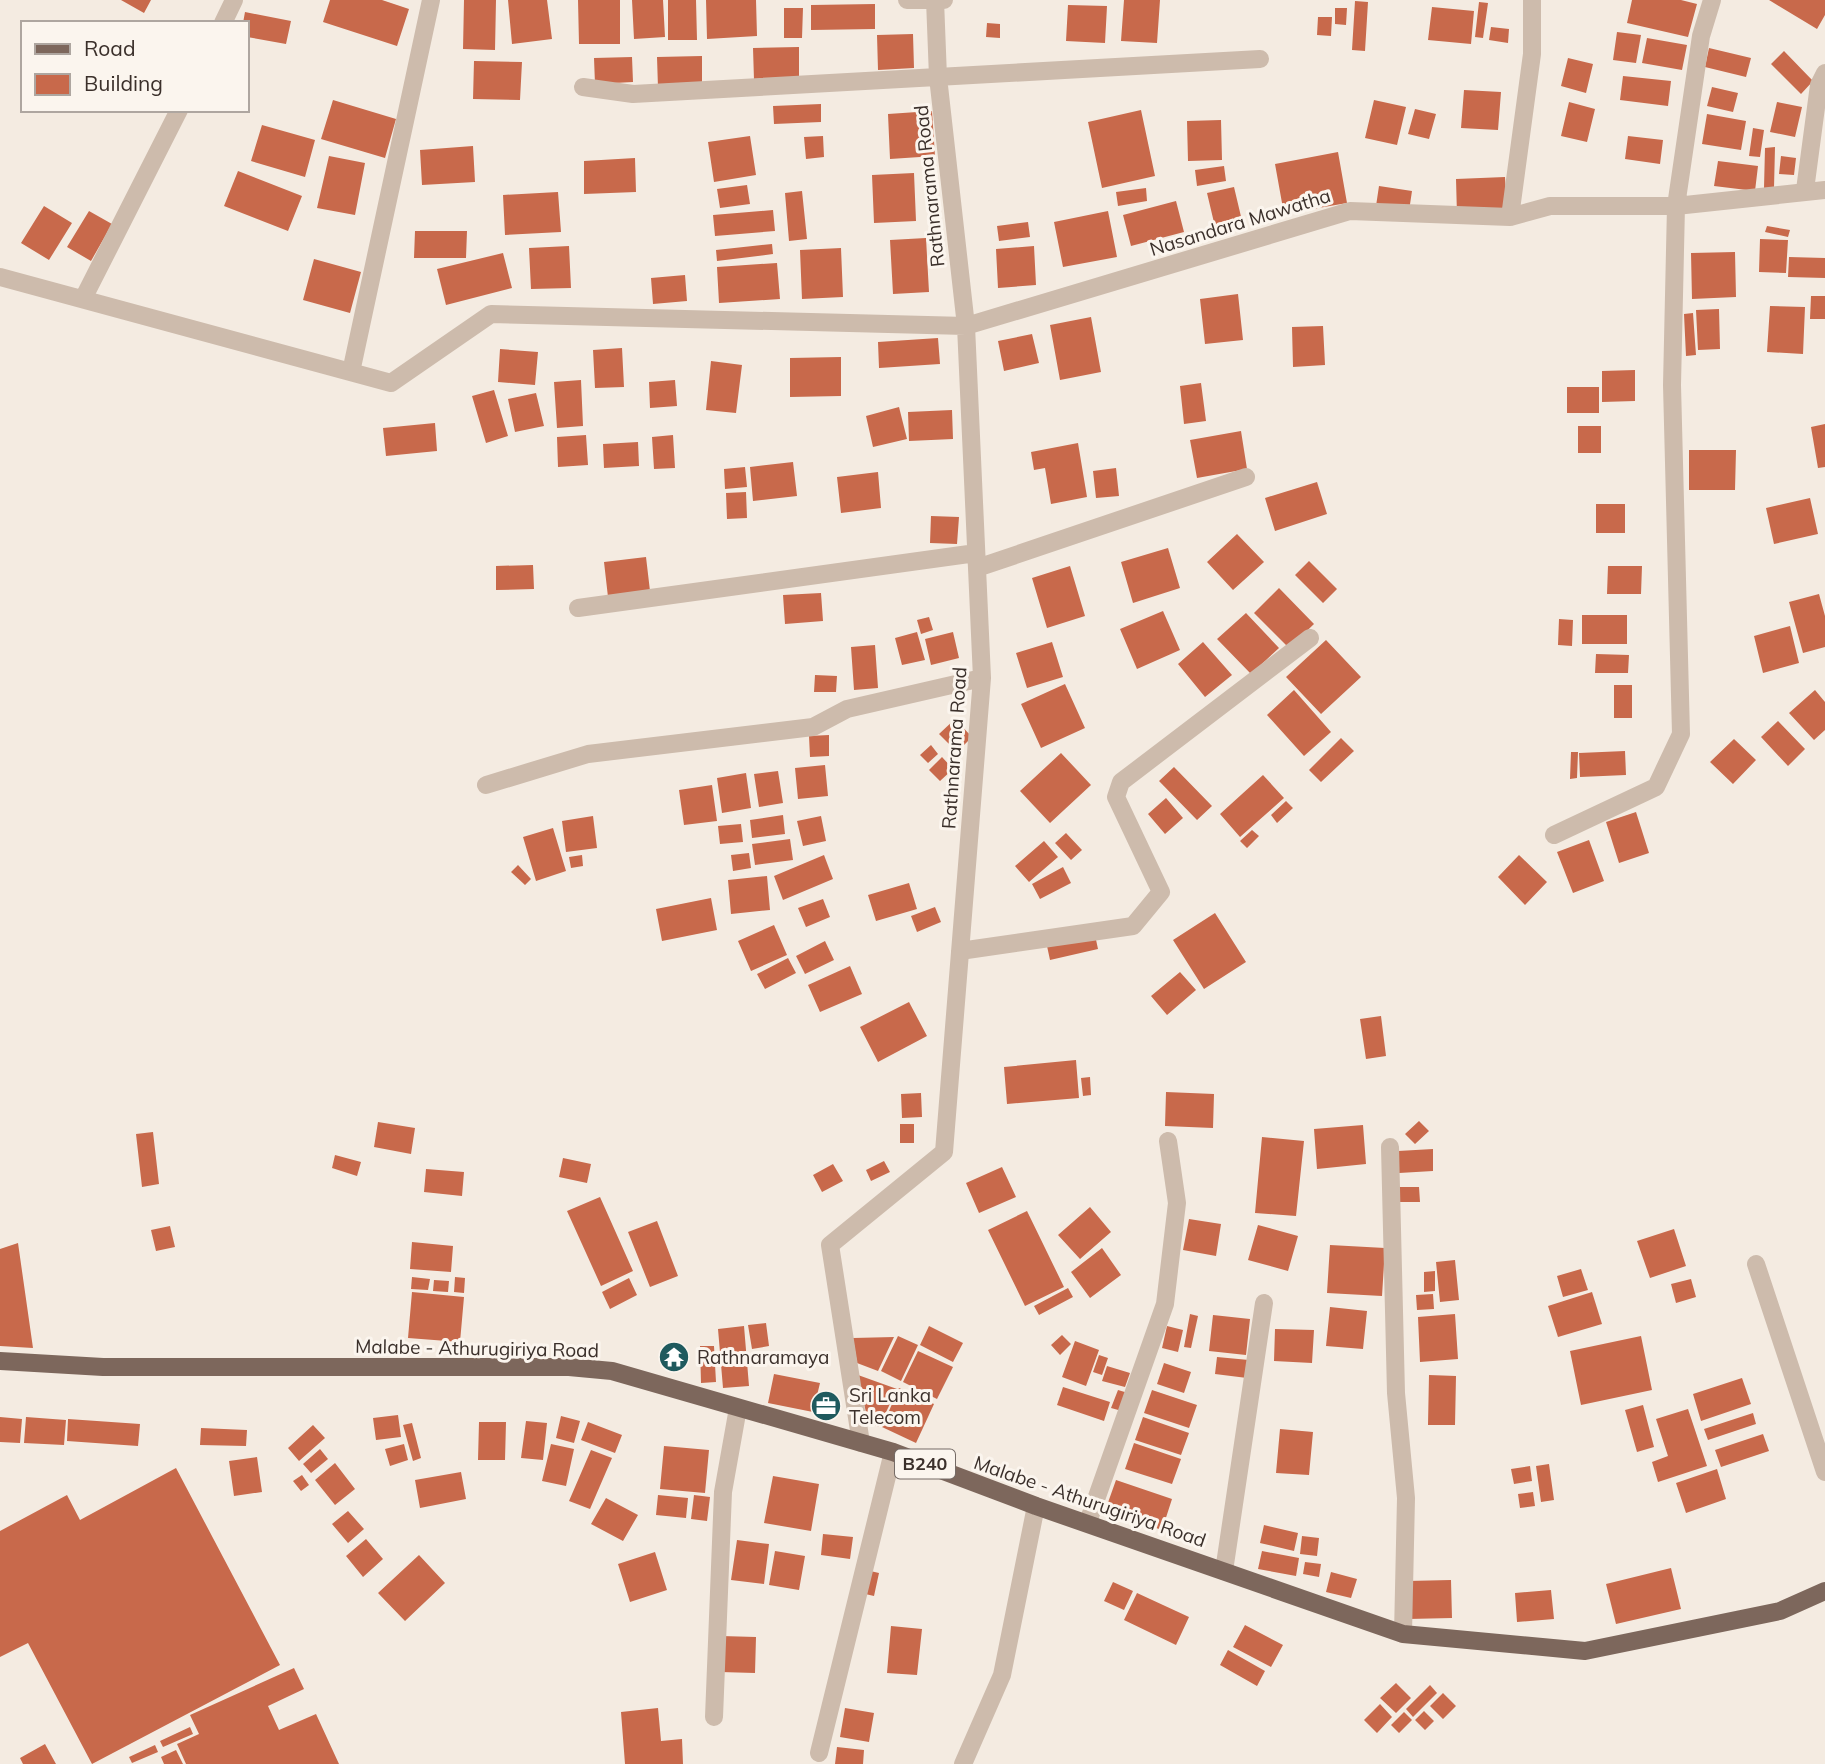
<svg xmlns="http://www.w3.org/2000/svg" width="1825" height="1764" font-family="Mulish,sans-serif">
  <rect width="100%" height="100%" fill="#f4ebe1"/>
  <path fill="#c8694b" d="M121 0H151L144 13Z
    M330 0H382L409 9 397 46 323 22Z
    M464 0H496L495 50 463 49Z
    M508 0H547L552 39 512 44Z
    M578 0H620V44H579Z
    M632 0H663L665 37 634 39Z
    M668 0H696L697 40H668Z
    M706 0H756L757 36 707 39Z
    M1124 0H1160L1157 43 1121 41Z
    M1632 0H1681L1697 4 1688 37 1627 23Z
    M1769 0H1825V15L1817 29Z
    M1355 1 1368 2 1365 51 1352 50Z
    M1479 2 1488 3 1483 38 1475 37Z
    M875 4V29L811 30V5Z
    M1068 5 1107 6 1105 43 1066 41Z
    M1432 7 1474 11 1471 44 1428 40Z
    M784 8H803L802 38H784Z
    M1335 8H1347L1346 25 1335 24Z
    M245 12 291 21 286 44 247 37V23H243Z
    M1318 17H1332L1331 36 1317 35Z
    M987 23 1000 24V38L986 37Z
    M1491 27 1509 29 1508 43 1489 40Z
    M1617 32 1641 35 1636 63 1613 60Z
    M913 34 914 68 878 70 877 35Z
    M1647 38 1687 45 1682 70 1642 63Z
    M799 47V79L754 80 753 48Z
    M1709 48 1751 58 1746 77 1705 67Z
    M1784 51 1813 81 1801 94 1771 64Z
    M702 56V87L658 88 657 57Z
    M632 57 633 82 595 84 594 58Z
    M1568 58 1593 64 1586 93 1561 86Z
    M474 61 522 62 520 100 473 99Z
    M1623 76 1671 81 1668 106 1620 100Z
    M1712 87 1738 93 1733 112 1707 106Z
    M1464 90 1501 92 1498 130 1461 128Z
    M333 100 396 119 385 158 321 139Z
    M1374 100 1406 107 1397 145 1365 138Z
    M1569 102 1595 109 1587 142 1561 136Z
    M1777 102 1802 107 1795 137 1770 132Z
    M821 104V122L774 124 773 106Z
    M1415 109 1436 114 1429 139 1408 134Z
    M1141 110 1155 176 1102 188 1088 122Z
    M932 111 935 156 890 159 888 114Z
    M1707 114 1746 121 1741 150 1702 144Z
    M1221 120 1222 160 1188 161 1187 121Z
    M262 125 315 140 305 177 251 161Z
    M1753 128 1764 130 1760 157 1749 156Z
    M750 136 756 175 714 182 708 142Z
    M823 136 824 157 806 159 804 137Z
    M1628 136 1663 140 1660 164 1625 159Z
    M473 146 475 182 422 185 420 150Z
    M1775 147 1774 188H1764L1765 148Z
    M1338 152 1347 203 1284 214 1275 164Z
    M329 156 365 163 355 215 317 208Z
    M1781 156 1796 158 1794 175 1779 174Z
    M635 158 636 192 584 194V161Z
    M1718 161 1758 166 1755 191 1714 186Z
    M1224 166 1226 181 1197 186 1195 170Z
    M238 171 302 196 288 231 224 206Z
    M914 173 916 221 874 223 872 175Z
    M1505 177 1507 213 1457 215 1456 179Z
    M747 185 750 204 720 208 717 189Z
    M1379 186 1412 191 1409 211 1376 206Z
    M1234 187 1243 225 1216 231 1207 193Z
    M1146 188 1147 201 1118 206 1116 192Z
    M802 191 807 239 789 241 785 193Z
    M558 192 561 232 505 235 503 195Z
    M1176 201 1184 232 1131 246 1123 215Z
    M44 206 72 223 49 260 21 243Z
    M773 210 775 231 715 236 713 215Z
    M89 211 112 224 91 261 67 247Z
    M1108 211 1117 257 1063 267 1054 222Z
    M1028 222 1030 237 999 241 997 226Z
    M1767 226 1790 230 1788 237 1765 232Z
    M415 231H467L466 258H414Z
    M926 238 929 292 893 294 890 240Z
    M1760 239 1788 240 1786 273 1759 272Z
    M772 244 773 254 717 261 716 250Z
    M569 246 571 288 531 289 529 248Z
    M1034 246 1036 285 998 288 996 249Z
    M841 248 843 297 802 299 800 250Z
    M1735 252 1736 297 1692 299 1691 253Z
    M503 253 512 288 446 305 437 269Z
    M1789 257 1825 258V278L1788 277Z
    M314 259 361 272 350 313 303 300Z
    M777 263 780 299 719 303 717 267Z
    M685 275 687 301 653 304 651 278Z
    M1238 294 1243 340 1205 344 1200 299Z
    M1811 296H1825V319H1810Z
    M1770 306 1805 307 1803 354 1767 352Z
    M1719 309 1720 349 1698 350 1696 310Z
    M1693 313 1696 355 1686 356 1684 314Z
    M1091 317 1101 372 1060 380 1050 325Z
    M1323 326 1325 365 1293 367 1292 327Z
    M1032 334 1039 363 1004 371 998 341Z
    M938 338 940 364 879 368 878 342Z
    M622 348 624 387 595 388 593 350Z
    M500 349 538 352 535 385 498 382Z
    M841 357V396L790 397V358Z
    M711 361 742 365 736 413 706 410Z
    M1635 370V401L1602 402V371Z
    M581 380 583 426 557 428 554 382Z
    M675 380 677 406 650 408 649 382Z
    M1201 383 1206 421 1184 424 1180 386Z
    M1567 387H1599V413H1567Z
    M494 390 508 436 486 443 472 396Z
    M536 393 544 426 515 432 508 399Z
    M899 407 907 439 873 447 866 416Z
    M952 410 953 439 909 441 908 412Z
    M435 423 437 451 386 456 383 428Z
    M1825 424V467L1818 468 1811 427Z
    M1578 426H1601V453H1578Z
    M1241 431 1247 469 1197 478 1190 440Z
    M586 435 588 465 558 467 557 437Z
    M673 435 675 468 654 469 652 437Z
    M638 442 639 466 604 468 603 444Z
    M1078 443 1087 497 1051 504 1045 468 1034 470 1031 452Z
    M1689 450H1736L1735 490H1689Z
    M793 462 797 496 753 501 750 467Z
    M745 467 747 487 725 489 724 469Z
    M1116 468 1119 496 1096 498 1093 471Z
    M878 472 881 508 841 513 837 477Z
    M1317 482 1327 514 1275 531 1265 498Z
    M746 492 747 518 727 519 726 493Z
    M1810 498 1818 534 1774 544 1766 508Z
    M1596 504H1625V533H1596Z
    M931 516 959 517 957 544 930 543Z
    M1237 534 1264 562 1233 590 1207 562Z
    M1168 548 1180 588 1133 603 1121 562Z
    M646 557 650 591 608 597 604 562Z
    M1309 561 1337 589 1323 603 1295 575Z
    M533 565 534 589 496 590V566Z
    M1070 566 1085 616 1047 628 1032 578Z
    M1608 566H1642L1641 594H1607Z
    M1279 588 1314 624 1289 648 1254 613Z
    M821 593 823 621 785 624 783 595Z
    M1819 594 1825 616V647L1803 653 1789 602Z
    M1163 611 1180 650 1137 669 1120 629Z
    M1246 613 1279 648 1251 674 1217 639Z
    M1582 615H1627V644H1582Z
    M929 617 933 630 921 634 917 620Z
    M1559 619 1573 620 1572 646 1558 645Z
    M1790 626 1799 663 1763 673 1754 636Z
    M917 632 925 660 902 665 895 638Z
    M953 632 959 658 931 665 925 639Z
    M1326 640 1361 677 1321 714 1286 677Z
    M1052 642 1063 677 1027 688 1016 653Z
    M1203 642 1232 675 1205 697 1178 664Z
    M875 645 878 688 854 690 851 647Z
    M1596 654 1629 655 1628 673H1595Z
    M815 675 837 676 836 692H814Z
    M1065 684 1085 728 1041 748 1021 704Z
    M1614 685H1632V718H1614Z
    M1294 690 1331 732 1304 756 1267 715Z
    M1815 690 1825 702V730L1814 740 1789 713Z
    M955 719 972 737 957 752 939 734Z
    M1778 721 1805 749 1788 766 1761 737Z
    M829 735V756L810 757 809 736Z
    M1341 738 1354 751 1321 782 1309 770Z
    M1734 739 1756 760 1733 784 1710 762Z
    M931 745 938 754 928 763 920 755Z
    M1625 751 1626 775 1580 777 1579 753Z
    M1571 752H1578L1577 778 1570 779Z
    M1061 753 1091 785 1050 823 1020 791Z
    M942 757 953 769 940 781 929 770Z
    M825 765 828 796 798 799 795 768Z
    M1174 767 1212 806 1197 820 1159 781Z
    M778 771 783 803 759 807 754 774Z
    M746 773 751 808 722 813 717 778Z
    M1263 775 1284 798 1240 837 1220 814Z
    M712 785 717 821 684 825 679 790Z
    M1166 798 1183 818 1165 834 1148 814Z
    M1286 801 1293 808 1277 823 1271 815Z
    M1636 812 1649 853 1619 863 1606 822Z
    M783 815 785 834 752 838 750 820Z
    M593 816 597 848 566 852 562 821Z
    M821 816 826 841 803 846 797 821Z
    M741 824 743 842 720 844 718 826Z
    M553 828 566 871 536 881 523 837Z
    M1252 830 1259 836 1247 848 1240 841Z
    M1066 833 1082 850 1071 860 1055 843Z
    M790 839 793 860 755 865 752 844Z
    M1589 840 1604 881 1573 893 1557 852Z
    M1044 841 1058 857 1029 882 1015 866Z
    M749 853 751 868 733 871 731 855Z
    M582 855 583 866 571 868 569 857Z
    M824 855 833 879 783 900 774 876Z
    M1519 855 1547 882 1525 905 1498 877Z
    M518 865 531 879 525 885 511 872Z
    M1063 867 1071 883 1040 899 1032 884Z
    M767 876 770 910 731 914 728 880Z
    M909 883 917 909 876 921 868 895Z
    M711 898 717 930 662 941 656 909Z
    M823 899 830 917 806 927 798 908Z
    M935 907 941 922 917 932 911 916Z
    M1215 913 1246 962 1204 989 1173 940Z
    M774 925 787 955 751 971 738 941Z
    M1095 935 1098 949 1050 960 1047 946Z
    M825 941 834 960 805 974 796 956Z
    M788 958 796 973 765 989 757 974Z
    M850 966 862 994 820 1012 808 985Z
    M1180 972 1196 990 1167 1015 1151 996Z
    M909 1002 927 1036 878 1062 860 1027Z
    M1381 1016 1386 1056 1366 1059 1360 1019Z
    M1076 1060 1079 1098 1007 1104 1004 1067Z
    M1090 1077 1091 1095 1083 1096 1081 1078Z
    M1166 1092 1214 1094 1213 1128 1165 1126Z
    M921 1093 922 1117 902 1118 901 1094Z
    M1419 1121 1429 1131 1415 1144 1405 1134Z
    M378 1122 415 1128 411 1154 374 1147Z
    M900 1124H914V1143H900Z
    M1363 1125 1366 1164 1317 1169 1314 1129Z
    M153 1132 159 1184 142 1187 136 1134Z
    M1262 1137 1304 1141 1296 1216 1255 1213Z
    M1433 1149V1171L1399 1173 1398 1151Z
    M335 1155 361 1162 357 1176 332 1168Z
    M563 1158 591 1164 587 1183 559 1177Z
    M884 1161 890 1172 871 1181 866 1170Z
    M833 1164 843 1181 822 1192 813 1175Z
    M1002 1167 1016 1197 979 1213 966 1183Z
    M426 1169 464 1172 462 1196 424 1192Z
    M1398 1187H1419L1420 1202H1398Z
    M600 1197 633 1271 601 1286 567 1211Z
    M1090 1207 1111 1232 1080 1259 1058 1235Z
    M1027 1211 1064 1287 1025 1306 988 1230Z
    M1189 1219 1221 1224 1216 1256 1183 1250Z
    M657 1221 678 1276 650 1287 628 1232Z
    M1258 1225 1298 1236 1288 1271 1248 1260Z
    M170 1226 175 1247 156 1251 151 1230Z
    M1674 1229 1686 1266 1650 1278 1637 1241Z
    M412 1242 453 1246 451 1272 410 1269Z
    M18 1243 33 1348 0 1346V1249Z
    M1330 1245 1385 1248 1382 1296 1327 1293Z
    M1102 1248 1121 1275 1090 1298 1071 1272Z
    M1455 1260 1459 1300 1440 1302 1436 1262Z
    M1581 1269 1588 1290 1563 1297 1557 1276Z
    M1435 1271V1291L1424 1292V1272Z
    M412 1277 430 1279 428 1290 411 1289Z
    M455 1277 465 1278 464 1293 454 1292Z
    M629 1278 637 1295 610 1309 602 1292Z
    M1691 1279 1696 1297 1676 1303 1671 1284Z
    M434 1280 449 1281 448 1292 433 1291Z
    M1068 1288 1073 1297 1039 1315 1034 1306Z
    M412 1292 464 1297 460 1342 408 1338Z
    M1592 1292 1602 1324 1558 1337 1548 1306Z
    M1433 1294 1434 1309 1417 1310 1416 1295Z
    M1330 1307 1367 1311 1363 1349 1326 1346Z
    M1190 1314 1198 1316 1191 1348 1184 1347Z
    M1455 1314 1458 1359 1420 1362 1418 1317Z
    M1213 1315 1250 1319 1246 1355 1209 1351Z
    M766 1323 769 1346 752 1349 748 1325Z
    M744 1326 749 1386 723 1388 718 1329Z
    M929 1326 963 1343 953 1362 920 1345Z
    M1167 1326 1183 1330 1178 1352 1162 1348Z
    M1275 1329 1314 1330 1312 1363 1274 1361Z
    M1062 1335 1071 1344 1060 1355 1051 1345Z
    M898 1336 918 1345 901 1381 881 1371Z
    M1641 1336 1652 1390 1581 1405 1570 1351Z
    M894 1337 878 1371 857 1363 853 1338Z
    M1075 1341 1099 1350 1086 1386 1062 1377Z
    M683 1345 686 1366 665 1369 662 1348Z
    M700 1346H714L716 1382 701 1383Z
    M918 1351 953 1367 937 1399 903 1382Z
    M1099 1355 1108 1358 1102 1375 1093 1372Z
    M1217 1357 1249 1360 1247 1378 1215 1374Z
    M1164 1363 1191 1372 1184 1393 1157 1384Z
    M1107 1366 1130 1373 1125 1387 1102 1381Z
    M774 1374 820 1383 813 1412 768 1403Z
    M858 1375 897 1389 879 1427 868 1422Z
    M1429 1375 1456 1376 1455 1425H1428Z
    M1742 1378 1751 1404 1701 1421 1693 1394Z
    M1063 1387 1110 1402 1104 1421 1057 1405Z
    M899 1388 934 1404 916 1443 882 1427Z
    M1118 1390 1128 1393 1122 1411 1111 1408Z
    M1152 1390 1197 1405 1189 1428 1144 1413Z
    M1643 1405 1654 1447 1637 1452 1625 1410Z
    M1688 1409 1707 1466 1658 1482 1652 1462 1668 1456 1656 1419Z
    M1753 1413 1756 1424 1708 1440 1704 1429Z
    M398 1415 401 1437 376 1440 373 1418Z
    M561 1416 580 1421 574 1443 556 1438Z
    M0 1417 22 1419 20 1443 0 1442Z
    M26 1417 66 1420 64 1445 24 1443Z
    M1143 1417 1189 1433 1181 1455 1135 1440Z
    M68 1419 140 1424 138 1446 67 1441Z
    M526 1421 547 1423 543 1460 521 1458Z
    M479 1422H506L505 1460H478Z
    M588 1422 622 1435 615 1453 581 1440Z
    M412 1423 421 1458 413 1461 403 1425Z
    M313 1425 325 1438 299 1461 288 1448Z
    M201 1428 247 1430 246 1446 200 1445Z
    M1280 1429 1313 1432 1309 1475 1276 1473Z
    M1763 1434 1769 1451 1721 1467 1715 1450Z
    M1134 1443 1181 1459 1172 1484 1125 1469Z
    M404 1444 408 1460 390 1466 385 1449Z
    M551 1444 574 1449 566 1486 542 1481Z
    M664 1446 709 1450 705 1493 660 1489Z
    M320 1449 328 1459 311 1473 303 1464Z
    M591 1450 612 1458 590 1509 569 1501Z
    M257 1457 262 1492 234 1496 229 1461Z
    M335 1463 355 1489 335 1505 315 1480Z
    M1549 1464 1554 1500 1541 1502 1536 1466Z
    M1530 1466 1532 1481 1514 1484 1511 1469Z
    M176 1468 280 1665 92 1764 28 1643 0 1657V1531L67 1495 80 1520Z
    M1717 1469 1726 1499 1686 1513 1676 1483Z
    M461 1472 466 1499 420 1508 415 1480Z
    M302 1475 309 1485 301 1491 293 1481Z
    M773 1476 819 1484 811 1531 764 1523Z
    M1116 1480 1172 1499 1162 1530 1105 1511Z
    M1533 1492 1535 1506 1520 1508 1518 1494Z
    M658 1495 688 1498 686 1518 656 1515Z
    M694 1495 710 1497 707 1521 691 1519Z
    M606 1498 638 1515 623 1541 591 1524Z
    M348 1511 364 1529 348 1543 332 1524Z
    M1264 1525 1298 1533 1294 1551 1260 1543Z
    M823 1534 853 1537 850 1559 821 1555Z
    M1302 1536 1319 1538 1317 1556 1300 1554Z
    M366 1539 383 1559 363 1577 346 1556Z
    M737 1540 769 1544 764 1584 731 1580Z
    M775 1551 805 1556 799 1590 769 1585Z
    M1262 1551 1299 1558 1296 1576 1258 1569Z
    M655 1552 667 1590 630 1602 618 1564Z
    M419 1555 445 1583 405 1621 378 1593Z
    M1305 1562 1321 1564 1319 1577 1303 1574Z
    M1671 1568 1681 1609 1616 1624 1606 1584Z
    M866 1570 879 1573 874 1596 861 1593Z
    M1331 1572 1357 1579 1351 1598 1326 1592Z
    M1451 1580 1452 1618 1408 1619 1407 1581Z
    M1113 1582 1133 1591 1124 1610 1104 1601Z
    M1551 1590 1554 1619 1517 1622 1515 1593Z
    M1137 1593 1189 1617 1176 1645 1124 1620Z
    M1245 1625 1283 1645 1271 1667 1233 1647Z
    M891 1626 922 1629 917 1675 887 1673Z
    M721 1636 756 1637 755 1673 720 1672Z
    M1228 1650 1265 1671 1257 1686 1220 1665Z
    M294 1668 304 1689 268 1706 279 1730 316 1714 339 1764H186L177 1744 199 1734 190 1715Z
    M1396 1683 1411 1698 1396 1713 1380 1698Z
    M1430 1685 1437 1693 1413 1717 1406 1709Z
    M1443 1693 1456 1706 1443 1719 1430 1706Z
    M1380 1704 1392 1717 1377 1733 1364 1720Z
    M658 1708 661 1741 682 1739 683 1764H625L621 1712Z
    M845 1708 874 1713 869 1742 840 1737Z
    M1424 1711 1434 1721 1425 1730 1415 1720Z
    M1404 1712 1412 1720 1399 1733 1391 1725Z
    M190 1727 193 1734 163 1747 160 1741Z
    M45 1744 56 1764H23L20 1758Z
    M155 1745 158 1752 132 1763 129 1757Z
    M837 1747 864 1750 863 1764H835Z
    M176 1750 183 1764H164L161 1757Z"/>
  <g fill="none" stroke-linecap="round" stroke-linejoin="round">
    <path stroke="#cdbbac" stroke-width="18" d="M907 0H944
      M223 23 234 0
      M583 87 633 94 1260 59
      M1805 190 1819 85 1825 73
      M1510 217 1532 54V0
      M0 277 391 383 491 314 966 326 1350 211 1510 217 1550 206H1676L1825 190
      M83 299 179 110
      M351 372 431 0
      M977 568 1246 477
      M578 608 976 553
      M486 785 588 754 813 727 847 709 982 678
      M1554 835 1656 787 1681 734 1672 385 1676 206 1701 36 1712 0
      M960 951 1133 926 1161 892 1116 797 1121 782 1310 638
      M1390 1147 1396 1393 1406 1498 1403 1634
      M1756 1264 1825 1472
      M861 1443 830 1245 944 1152 982 678 966 326 938 77 935 0
      M1088 1522 1165 1304 1177 1203 1168 1141
      M1224 1571 1264 1303
      M714 1717 723 1492 738 1408
      M819 1753 893 1452
      M963 1764 1002 1675 1036 1506"/>
    <path stroke="#7d675c" stroke-width="18" d="M0 1361 103 1367H569L612 1371 893 1452 1036 1506 1403 1634 1585 1651 1780 1611 1825 1591"/>
  </g>
  <defs>
    <g id="temple-disc" transform="scale(1.575)"><circle r="9.5" fill="#1f5a5e" stroke="#fbf5ee"/><path d="M0-6L5-2H3V0L6.5 2.5H4V6H1.5V3h-3V6H-4V2.5H-6.5L-3 0V-2H-5Z" fill="#fff"/></g>
    <g id="office-disc" transform="scale(1.575)"><circle r="9.5" fill="#1f5a5e" stroke="#fbf5ee"/><path d="M-6-3h4V-5.5h4V-3h4V5H-6ZM-1-4.5V-3h2v-1.5ZM-6 0V1H6V0Z" fill="#fff"/></g>
  </defs>
  <g fill-rule="evenodd">
    <use href="#temple-disc" x="674" y="1357"/>
    <use href="#office-disc" x="826" y="1406"/>
  </g>
  <g text-anchor="middle" stroke-width="6" stroke-linejoin="round" paint-order="stroke">
    <rect fill="#fbf5ee" stroke="#756b66" stroke-width="2" x="895" y="1449.5" width="60" height="29" rx="5"/>
    <g font-size="18" font-weight="bold" fill="#3b302b">
      <text x="925" y="1470">B240</text>
    </g>
    <g font-size="19" fill="#3b302b" stroke="#fbf5ee">
      <text transform="translate(929 186) rotate(-96)" y="7">Rathnarama Road</text>
      <text transform="translate(1240 222) rotate(-17)" y="7">Nasandara Mawatha</text>
      <text transform="translate(954 748) rotate(-86)" y="7">Rathnarama Road</text>
      <text transform="translate(477 1348) rotate(1)" y="7">Malabe - Athurugiriya Road</text>
      <text transform="translate(1090 1501) rotate(19)" y="7">Malabe - Athurugiriya Road</text>
    </g>
    <g font-size="19" fill="#3b302b" stroke="#fbf5ee" text-anchor="start">
      <text x="697" y="1364">Rathnaramaya</text>
      <text x="849" y="1402">Sri Lanka<tspan x="849" dy="22">Telecom</tspan></text>
    </g>
  </g>
  <rect x="21" y="21" width="228" height="91" fill="#fbf5ee" stroke="#aea6a0" stroke-width="2"/>
  <rect x="35" y="44" width="35" height="10" fill="#7d675c" stroke="#aea6a0" stroke-width="2"/>
  <text x="84" y="56" font-size="21" fill="#3b302b">Road</text>
  <rect x="35" y="74" width="35" height="21" fill="#c8694b" stroke="#aea6a0" stroke-width="2"/>
  <text x="84" y="91" font-size="21" fill="#3b302b">Building</text>
</svg>
